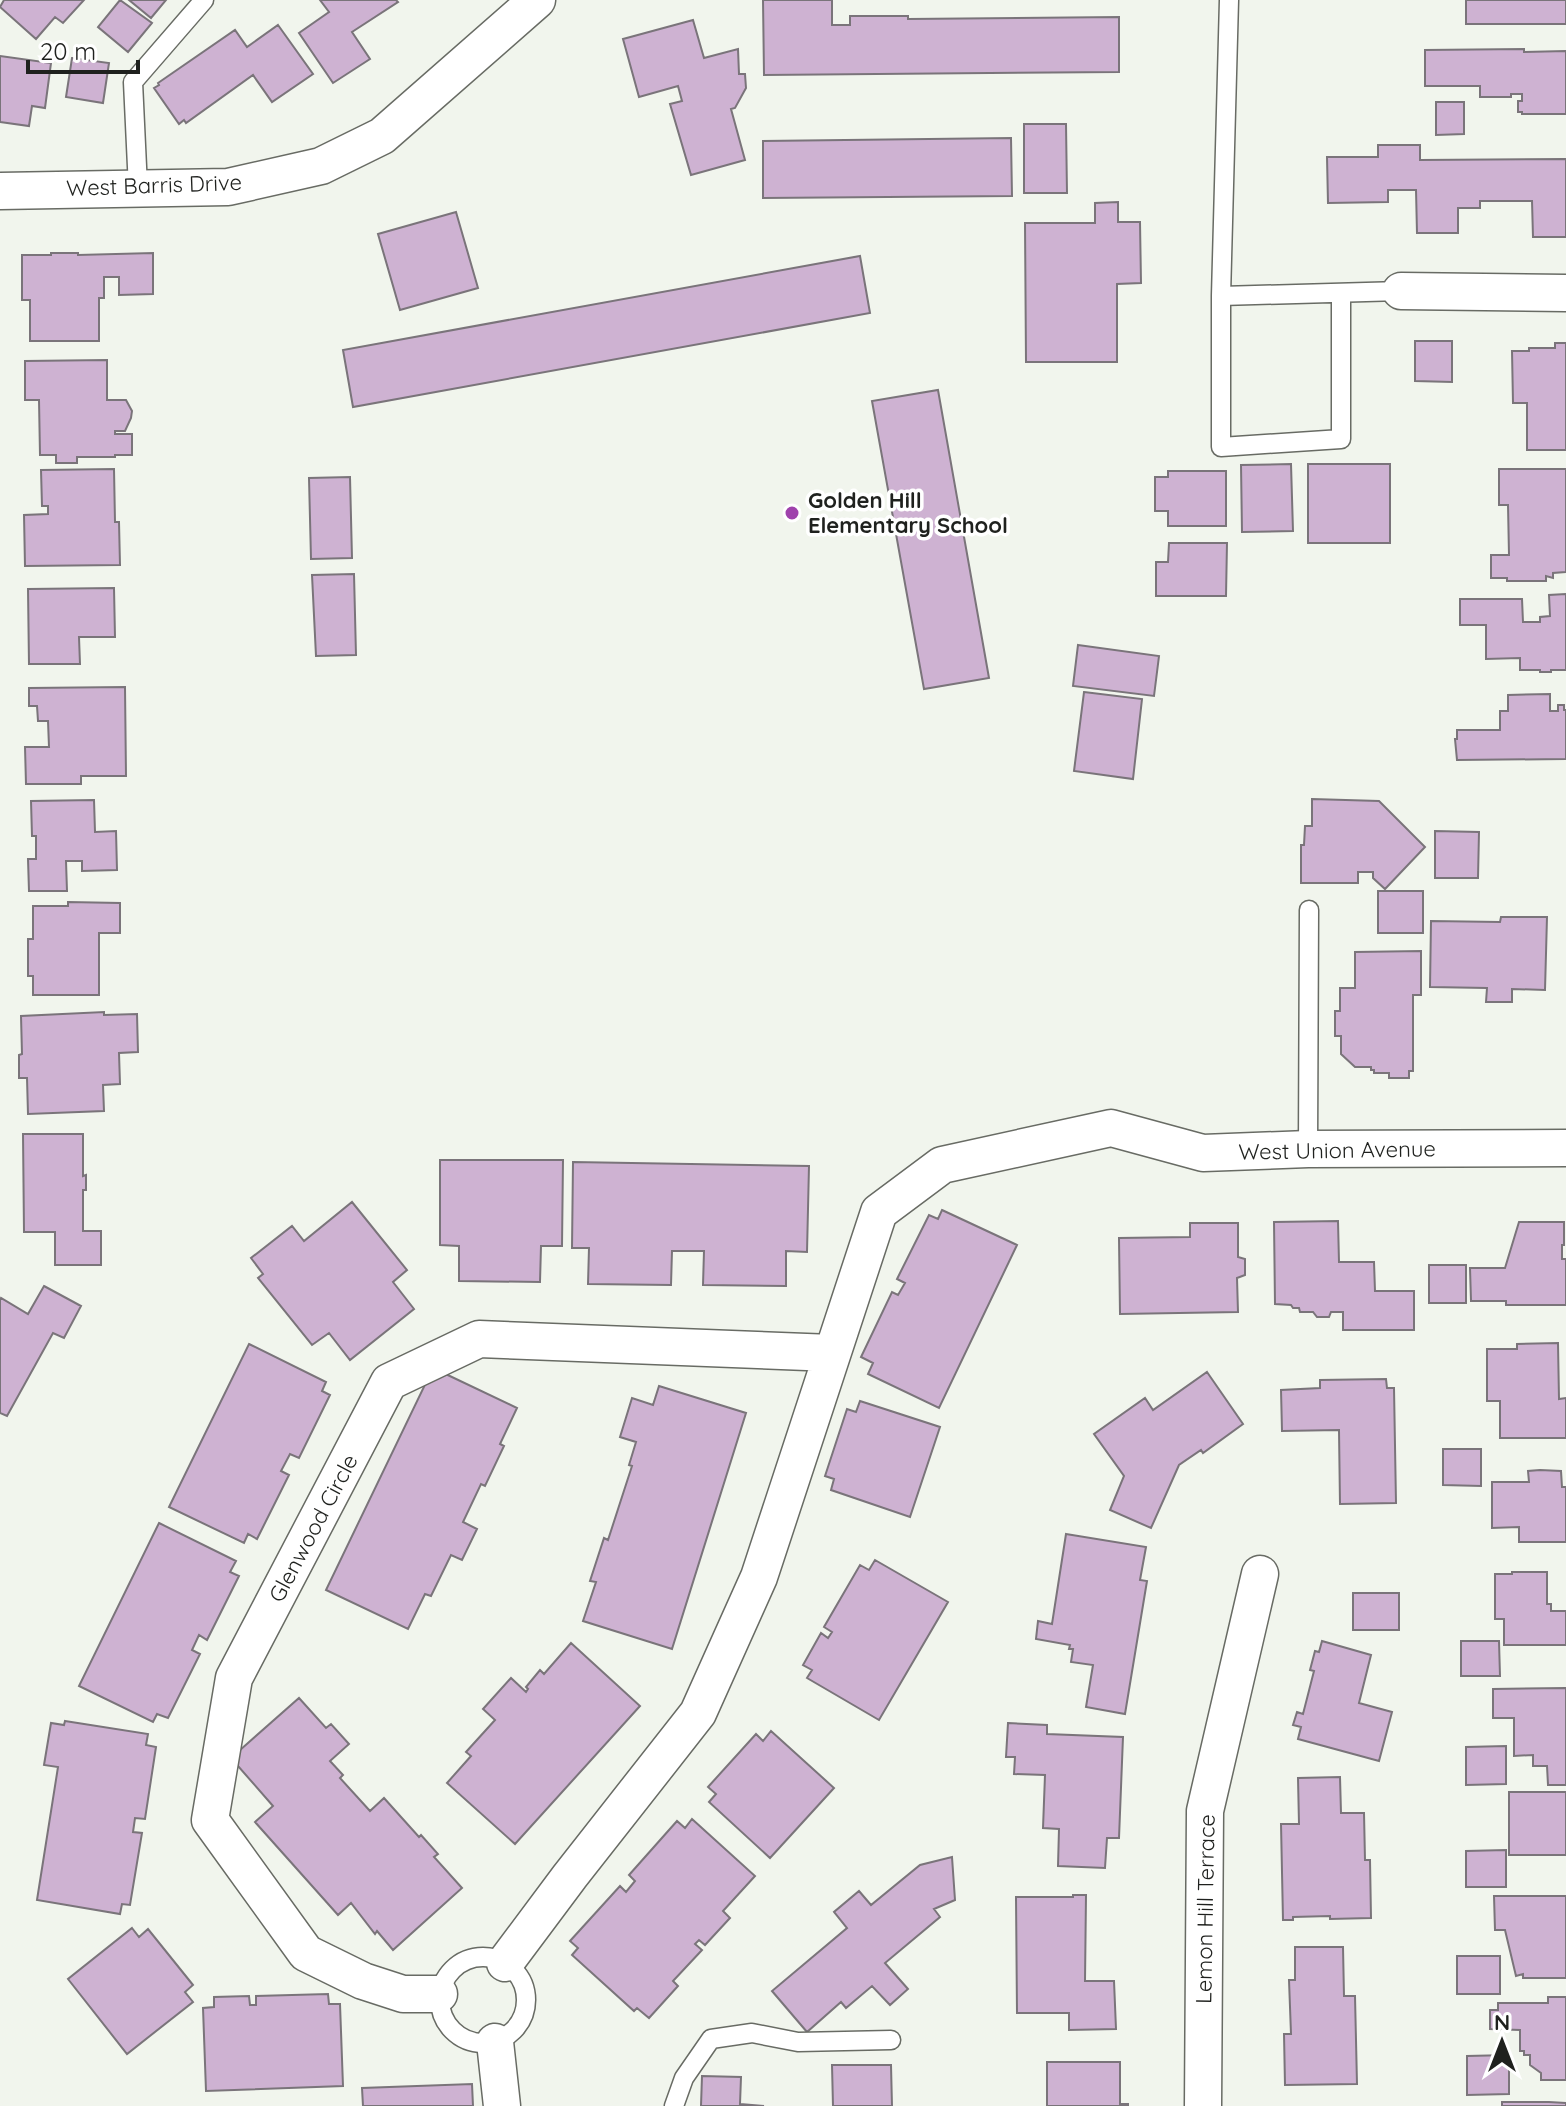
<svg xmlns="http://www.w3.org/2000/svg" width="1566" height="2106" font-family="Quicksand,sans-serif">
  <rect width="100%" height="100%" fill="#f1f5ed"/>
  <path fill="#ceb2d2" stroke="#7a747a" stroke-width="2" d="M4 0H84L63 23 55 17 36 39 0 7Z
    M120 0 152 23 128 52 98 27Z
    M129 0H166L151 18Z
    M320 0H396L398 2 352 32 370 59 333 83 299 33 329 12Z
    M763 0H832V25H850V16H908V19L1119 17V72L764 75Z
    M1466 0H1566V24H1466Z
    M693 20 704 58 738 49 739 74H745L746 88 735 108 731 109 745 160 691 175 670 104 682 101 678 86 639 97 623 39Z
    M278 25 313 74 272 102 253 75 186 123 184 120 179 124 154 88 159 85 158 83 235 30 247 47Z
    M1524 49V52L1566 51V114H1522V112H1518V101H1522V94H1511V97H1480V86H1425V50Z
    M0 56 51 63 45 108 32 106 29 126 0 122Z
    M72 58 109 63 103 103 66 97Z
    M1436 102H1464V134L1436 135Z
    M1024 124H1066L1067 193H1024Z
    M1011 138 1012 196 763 198V141Z
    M1378 145H1420V160L1566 159V237H1533L1532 201H1480V208H1458V233H1417L1416 190H1388V202L1328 203 1327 157H1378Z
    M1118 202V222H1140L1141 283 1117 284V362H1026L1025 223H1095V203Z
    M456 212 478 288 400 310 378 234Z
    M51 253H78V255L153 253V294L119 295V277H104V298H99V341H30V300H22V255H51Z
    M860 256 870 313 353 407 343 350Z
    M1415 341H1452V382L1415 381Z
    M1555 343H1566V450H1527V403H1513L1512 351H1529V348H1555Z
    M107 360V400H126L132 411 131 418 125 431H115V434H132V455H115V457H77V463H56V455H40L39 400H25V361Z
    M938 390 989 678 924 689 872 401Z
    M1291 464 1293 531 1242 532 1241 465Z
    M1308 464H1390V543H1308Z
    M114 469 115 522H119L120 565 25 566 24 515 48 514V506H42L41 470Z
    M1499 469H1566V572L1553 573V578L1546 576V581H1507V578H1491V555H1509L1508 505H1499Z
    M1168 471H1226V526H1168V511H1155V477H1168Z
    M350 477 352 558 311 559 309 478Z
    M1169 543H1227L1226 596H1156V562H1168Z
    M354 574 356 655 316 656 312 575Z
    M114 588 115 637H79L80 664H29L28 589Z
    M1566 594V670H1551V672H1540V670H1520V658L1486 659V625H1460V599H1522L1523 622H1540V617L1550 616 1549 595Z
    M1078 645 1159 656 1154 696 1073 686Z
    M125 687 126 776H81V784H26L25 747H49L48 721H38L37 706H29V688Z
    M1084 692 1142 699 1133 779 1074 771Z
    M1550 694V711H1558V705H1564V710H1566V759L1457 760 1455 739H1457V730H1500V711H1508V695Z
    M1312 799 1379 801 1425 847 1385 889 1373 878V872H1358V883H1301V845H1304L1305 826H1312Z
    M94 800 95 832 116 831 117 870 82 871V861H66L67 891H29L28 859H36V836H32L31 801Z
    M1435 831 1479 832 1478 878H1435Z
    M1378 891H1423V933H1378Z
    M68 902 120 903V933H99V995H33V976H28V939H33V906H68Z
    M1501 917H1547L1545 990 1512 989V1002H1486L1487 988 1430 987 1431 921 1500 922Z
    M1421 951V995H1413V1071H1409V1078H1389V1073H1374V1070H1371V1067H1355L1341 1054V1036H1335V1011H1340V988H1355V952Z
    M104 1012V1015L137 1014 138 1052 119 1053 120 1084 103 1085 104 1111 28 1114 27 1078H19V1055L22 1054 21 1016Z
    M23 1134H83V1176L86 1175V1190H83V1231H101V1265H55V1232H24Z
    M440 1160H563L562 1246H541L540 1282 459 1281V1246L440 1245Z
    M573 1162 809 1166 807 1252 786 1251V1286L703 1285 704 1251H672L671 1285 588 1284 589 1248H572Z
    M352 1202 407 1270 393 1282 414 1309 350 1360 329 1333 312 1345 258 1278 263 1274 251 1258 292 1226 304 1241Z
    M942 1210 1017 1245 939 1408 868 1374 873 1363 861 1357 892 1292 898 1295 905 1283 897 1279 929 1215 938 1219Z
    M1338 1221 1339 1262H1374L1375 1291H1414V1330H1343V1312H1331L1329 1317H1317L1313 1312H1300L1299 1308H1293L1291 1305 1275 1304 1274 1222Z
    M1519 1222H1564V1245H1562V1259H1566V1305H1506V1301H1471L1470 1268H1505Z
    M1190 1223H1238V1257L1245 1259V1275L1237 1278 1238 1312 1120 1314 1119 1238 1190 1237Z
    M1429 1265H1466V1303H1429Z
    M44 1286 81 1306 64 1338 53 1333 7 1416 0 1413V1300L1 1298 28 1314Z
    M1558 1343 1559 1399 1566 1398V1438H1500V1401H1487V1349H1517V1344Z
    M249 1344 326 1382 322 1391 330 1395 299 1458 290 1454 281 1471 289 1475 257 1539 248 1534 244 1543 169 1507Z
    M433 1368 517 1408 500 1444 504 1446 485 1486 481 1484 463 1522 477 1529 462 1560 451 1555 431 1596 425 1594 408 1629 326 1590Z
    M1207 1372 1243 1424 1203 1453 1201 1450 1179 1465 1151 1528 1110 1510 1124 1476 1094 1434 1145 1398 1153 1410Z
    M1386 1379 1387 1388H1394L1396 1503 1340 1504 1339 1430 1282 1431 1281 1390 1320 1388V1380Z
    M659 1386 746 1413 672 1649 583 1621 596 1582 590 1581 604 1538 608 1540 632 1466 629 1465 636 1442 620 1437 632 1398 653 1405Z
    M860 1401 940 1427 910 1517 831 1490 834 1479 825 1476 847 1409 856 1412Z
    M1443 1449H1481V1486L1443 1485Z
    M1540 1470 1561 1471 1562 1487H1566V1542H1519V1527L1492 1528V1482H1529L1528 1471Z
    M159 1523 236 1561 230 1572 239 1576 207 1640 199 1635 192 1650 200 1654 168 1718 157 1714 153 1722 79 1686Z
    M1066 1534 1146 1547 1140 1580 1147 1581 1125 1714 1086 1707 1093 1665 1071 1662 1073 1649H1069L1070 1645 1036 1639 1038 1621 1052 1624Z
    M875 1560 948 1602 879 1720 807 1678 812 1670 803 1665 821 1633 828 1638 832 1632 824 1627 860 1565 869 1570Z
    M1512 1572H1547V1604H1551V1611H1566V1645H1504V1619H1495V1574H1512Z
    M1353 1593H1399V1630H1353Z
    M1322 1641 1371 1655 1359 1703 1392 1712 1379 1761 1298 1739 1301 1727 1293 1725 1297 1712 1303 1714 1314 1671 1310 1670 1315 1651 1319 1652Z
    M1461 1641H1499L1500 1676H1461Z
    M571 1643 640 1706 515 1844 447 1783 471 1756 466 1752 495 1720 483 1709 511 1678 526 1692 528 1689 526 1687 540 1670 544 1674Z
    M1566 1688V1785H1548L1547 1766H1533V1755L1514 1756V1718H1493V1689Z
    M299 1698 326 1728 331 1724 349 1744 330 1761 343 1775 340 1778 370 1811 384 1798 419 1837 421 1835 438 1854 434 1857 462 1888 393 1950 377 1931 375 1934 351 1903 338 1915 255 1822 273 1806 231 1758Z
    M65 1721 148 1734 146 1745 156 1747 145 1819 135 1818 133 1832 142 1833 130 1905 122 1904 120 1914 37 1900 58 1767 44 1765 51 1723 64 1725Z
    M1008 1723 1047 1725V1734L1123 1737 1119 1838H1107L1105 1868 1058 1866 1059 1829 1043 1828 1045 1775 1014 1774 1015 1757H1006Z
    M771 1731 834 1788 770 1858 709 1802 716 1794 708 1787 756 1734 763 1741Z
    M1506 1746V1784L1466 1785V1747Z
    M1340 1777 1341 1813H1364L1365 1860H1370L1371 1918 1330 1919V1916L1293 1917V1920H1283L1281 1824H1299L1298 1778Z
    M1509 1792H1566V1855H1509Z
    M692 1819 755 1876 723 1911 730 1918 705 1945 699 1940 695 1944 702 1950 673 1981 678 1986 649 2018 637 2008 634 2011 572 1955 578 1948 570 1941 620 1886 626 1892 635 1881 629 1875 677 1821 685 1828Z
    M1506 1850V1887H1466V1851Z
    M952 1857 955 1900 934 1909 940 1917 885 1963 908 1989 890 2005 872 1986 846 2008 841 2002 807 2032 772 1991 847 1928 834 1912 859 1891 871 1905 920 1865Z
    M1073 1895H1086L1085 1981H1114L1116 2029 1069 2030V2013H1017L1016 1897H1073Z
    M1494 1896H1566V1978H1523V1974L1516 1976 1505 1930H1495Z
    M132 1928 139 1937 148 1929 193 1985 185 1992 193 2002 127 2054 68 1979Z
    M1295 1947H1343L1344 1996H1355L1357 2084 1285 2085 1284 2034H1291L1289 1980H1295Z
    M1457 1956H1500V1994H1457Z
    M328 1994 329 2004H340L343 2086 206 2091 203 2008 214 2007V1997L249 1996 250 2005H256V1996Z
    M1548 1997H1566V2080H1541V2073L1530 2065V2055H1524V2051H1520V2030L1490 2029V2010H1498V2003H1548Z
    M1509 2055V2094L1467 2095V2056Z
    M1047 2062H1120V2104H1128V2106H1047Z
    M832 2065H891L892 2106H833Z
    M702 2076 741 2077 740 2104 764 2106H701Z
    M472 2084 473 2106H363L362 2088Z
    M1502 2102H1549L1566 2103V2106H1502Z"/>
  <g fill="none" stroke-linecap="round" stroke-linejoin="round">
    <g stroke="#686b64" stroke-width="21">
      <path id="service" d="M1229 0 1221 296V447L1341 439V293
        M138 188 133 82 204 0
        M1221 296 1401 291
        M1308 1149 1309 910
        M440 2000a43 43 0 1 1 86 0a43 43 0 1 1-86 0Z
        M674 2106 684 2078 711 2039 752 2033 798 2042 891 2040"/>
    </g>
    <g stroke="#686b64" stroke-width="39">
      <path id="minor" d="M0 191 228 187 321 166 382 136 537 0
        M1401 291 1566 293
        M505 1963 570 1876 698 1713 759 1577 879 1212 942 1165 1111 1128 1203 1153 1308 1149 1566 1148
        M439 1994H403L363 1981 306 1953 210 1820 234 1678 389 1382 479 1339 832 1353
        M495 2042 502 2106
        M1203 2106 1205 1811 1260 1574"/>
    </g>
    <use href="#service" stroke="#fff" stroke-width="18"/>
    <use href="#minor" stroke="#fff" stroke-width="36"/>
  </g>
  <circle fill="#9f42ac" stroke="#fff" stroke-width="3" cx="792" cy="513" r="8"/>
  <g text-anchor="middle" stroke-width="7" stroke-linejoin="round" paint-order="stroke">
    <g font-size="22" fill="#1f211e" stroke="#fff">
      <text transform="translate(154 185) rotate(-2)" y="8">West Barris Drive</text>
      <text transform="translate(1337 1150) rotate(-1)" y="8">West Union Avenue</text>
      <text transform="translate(313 1528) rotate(-62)" y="8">Glenwood Circle</text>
      <text transform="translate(1205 1909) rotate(-89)" y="8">Lemon Hill Terrace</text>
    </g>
    <g font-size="22" font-weight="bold" fill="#1f211e" stroke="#fff" text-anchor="start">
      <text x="808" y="508">Golden Hill<tspan x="808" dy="25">Elementary School</tspan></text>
    </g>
  </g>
  <g transform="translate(1502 2042)" stroke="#ffffff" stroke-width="6" paint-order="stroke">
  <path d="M0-6L14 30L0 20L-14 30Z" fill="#1f211e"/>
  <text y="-12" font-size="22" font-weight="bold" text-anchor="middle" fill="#1f211e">N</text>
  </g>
  <path d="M28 60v12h110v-12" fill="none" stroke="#1f211e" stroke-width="4"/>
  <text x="40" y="60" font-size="24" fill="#1f211e" stroke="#ffffff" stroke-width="6" paint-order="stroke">20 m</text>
</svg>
